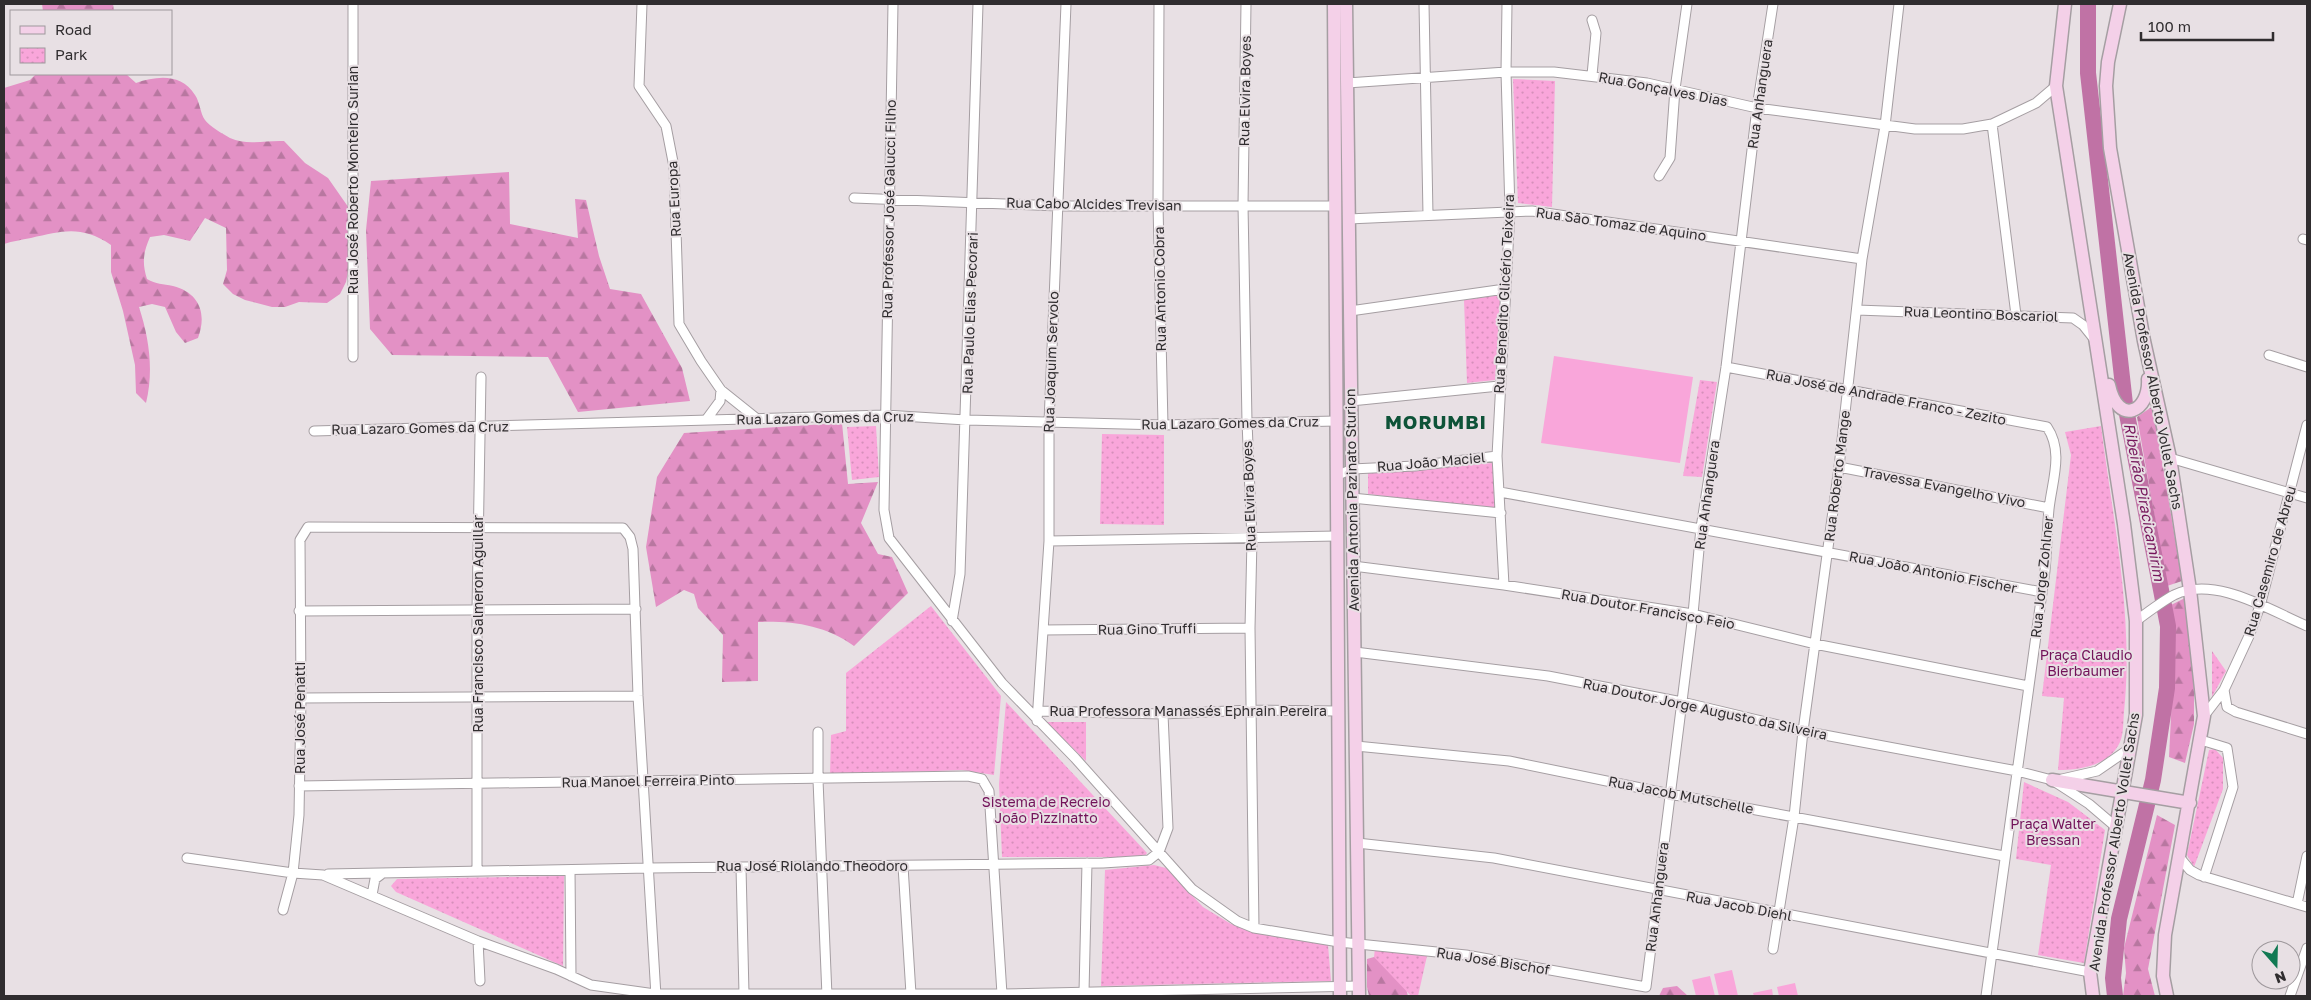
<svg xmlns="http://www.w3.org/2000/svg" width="2311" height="1000" font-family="'Golos Text',sans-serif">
  <defs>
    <pattern id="forest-firs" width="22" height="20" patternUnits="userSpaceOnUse" patternTransform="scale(1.25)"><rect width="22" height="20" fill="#e391c5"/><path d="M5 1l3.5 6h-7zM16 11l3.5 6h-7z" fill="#b877a0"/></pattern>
    <pattern id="park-dots" width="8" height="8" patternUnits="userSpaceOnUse" patternTransform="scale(1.25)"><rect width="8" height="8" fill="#f9a6da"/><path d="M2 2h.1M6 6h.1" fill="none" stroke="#d68fbb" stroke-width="1.8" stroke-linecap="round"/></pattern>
  </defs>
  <rect width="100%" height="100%" fill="#e8e0e4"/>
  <path fill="#f9a6da" d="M1554 356 1693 377 1680 463 1541 443Z
    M1732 970 1738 996H1719L1714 974Z
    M1710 976 1715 996H1696L1692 980Z
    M1795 983 1798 996H1779L1777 987Z
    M1772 989 1773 996H1754L1753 993Z"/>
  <path fill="url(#forest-firs)" d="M42 4H113L114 11H43Z
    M36 74H126L136 83C157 76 181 73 195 95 200 102 200 113 205 120 209 126 223 134 230 138 247 146 266 140 284 141L305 163 328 178 351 211 349 267 346 282 340 294 327 303 299 302 285 307H272L245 300 233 294 223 284 227 270 226 228 205 218 190 241 164 235 150 237C143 253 142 263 147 279 156 284 163 284 173 286 200 293 207 314 198 338L185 343 176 332 165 307 152 304 139 307C149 338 154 370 146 403L136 393 135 365 123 311 111 272V245C81 225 63 231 31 238 21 240 13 241 4 244V88L30 80Z
    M509 172 510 224 578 238 575 199 586 200 599 256 610 289 641 294 682 368 690 401 578 412 548 357 392 355 370 329 366 230 371 181Z
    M2153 406 2182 581 2167 586 2137 417Z
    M842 423 848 484 878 482 861 523 878 554 892 557 908 593 854 646C824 625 794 621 758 622V681L722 682 723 635 698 608 694 594 684 590 656 607 646 547 657 477 684 433Z
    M2185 598 2194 688V724L2185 763 2169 757 2175 636 2169 606Z
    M2157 815 2175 825 2148 969 2155 996H2123L2126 973 2124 948Z
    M1381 955 1403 978 1408 996H1369L1367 987V959Z
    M1677 986 1688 996H1659L1663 988Z"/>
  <path fill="url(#park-dots)" d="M1513 79 1555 81 1552 207 1518 203Z
    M1501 295 1495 380 1467 383 1464 300Z
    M1700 380 1717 382 1702 477 1683 476Z
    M876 426 879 477 852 480 847 427Z
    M2101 426C2113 521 2134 616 2124 712 2123 722 2124 737 2118 746 2106 766 2079 770 2058 770L2064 698 2042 696 2071 455 2065 432Z
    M1102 434 1164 435V525L1100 524Z
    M1493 463 1495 510 1368 494V473Z
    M931 606 1001 696 994 775 962 770 830 775 831 735 846 731V673Z
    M2212 651 2226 671 2212 697Z
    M1006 702 1147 853 1144 857H1002L999 784Z
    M1046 722H1086V761Z
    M2215 749 2223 758V789L2194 867 2187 855 2209 750Z
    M2024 782 2068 802 2105 830 2084 963 2038 955 2051 865 2016 859Z
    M1154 865 1166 868 1203 907 1231 924 1328 945 1331 981 1101 986 1105 870Z
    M564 876 563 966 396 892 391 886 397 879Z
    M1375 948 1427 956 1418 996H1411L1374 957Z"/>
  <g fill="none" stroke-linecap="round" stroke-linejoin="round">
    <path stroke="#c072a5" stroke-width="16" d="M2088 4V73L2125 404 2168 626 2167 688 2153 780 2119 919 2113 978 2115 996"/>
    <g stroke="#a59ea2" stroke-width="11">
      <path id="street" d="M642 4 639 86 666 126 674 167 679 324 701 361 721 390
        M893 4 884 510 889 538 1002 683 1075 758 1192 889 1237 921 1254 928 1339 942 1466 955 1646 987 1693 614 1701 528 1726 367 1757 108 1773 4
        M1159 4 1158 205 1163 425
        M1246 4 1243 205 1247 422 1252 539 1250 628 1254 928
        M1424 4 1428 215
        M1592 20 1596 33 1592 75
        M1347 83 1506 72H1554L1647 83 1757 108 1915 129H1963L1992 124 2036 103 2056 86
        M1992 124 2016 315
        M1659 176 1670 158 1675 89 1687 4
        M854 198 1058 206H1334
        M1348 219 1532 211 1862 259
        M2303 239 2307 240
        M1857 310 2073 318 2083 325 2095 340
        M1350 311 1505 289
        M2269 355 2307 367
        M353 357V4
        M1726 367 2047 427C2064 452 2052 481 2049 509 2047 529 2047 550 2045 571L1986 996
        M1351 401 1499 386
        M706 420 720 401 721 390 756 418
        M314 431 885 415 966 420 1163 425 1336 421
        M2170 458 2307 498
        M1839 467 2049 508
        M1336 476 1352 469 1415 466 1497 456
        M1500 492 2042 592
        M1352 498 1501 513
        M1049 541 1337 536
        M1353 566 1504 585 1693 614 1815 644 2028 686
        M1504 585 1497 456 1510 211 1506 72 1507 4
        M299 611 636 609
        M952 621 960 574 978 4
        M2136 621C2148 612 2161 602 2174 595 2215 575 2269 610 2307 626
        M1043 630 1250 628
        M1355 652 1548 676 1682 702 1803 731 2017 771 2052 780 2089 804 2116 827
        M2224 690 2227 707 2236 712 2307 734
        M301 698 638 696
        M1037 711 1163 714 1251 710 1338 711
        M2204 716 2224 690 2249 636 2260 606 2307 425
        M1037 721 1049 541V423L1066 4
        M818 732V780L827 996
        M2201 740 2227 748 2233 787 2204 877
        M1356 746 1509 761 1670 794 2004 856
        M2062 779 2097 771 2129 749
        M299 786 968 776 982 779 989 791 1002 994
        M1357 843 1494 858 2090 972
        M187 858 293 873 323 875 478 941 556 969 591 985 655 994H1002L1359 986
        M2180 858 2190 870 2199 875 2307 907
        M903 866 911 994
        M741 867 744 994
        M570 870 571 976
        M477 871V610L481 377
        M328 874 649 868 1103 863 1149 860 1159 852 1168 828 1163 714
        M372 895 375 879 383 873
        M2297 904 2307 856
        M283 910 293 873 299 815 301 698 300 540 308 527 623 528 630 537 633 549 638 696 656 996
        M478 941 480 981
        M1773 949 1794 817 1803 731 1839 467 1862 259 1885 126 1899 4
        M1084 992 1087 863
        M2290 996 2307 948"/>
    </g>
    <g stroke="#a59ea2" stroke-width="15">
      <path id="secondary" d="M1334 4 1340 996
        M1346 4 1359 996
        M2065 4 2056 86 2124 524 2136 621V715L2090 972 2093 996
        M2120 4 2108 62 2106 86 2110 148 2144 341 2170 458 2190 590 2204 716 2165 935 2163 976 2167 996
        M2109 385C2118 427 2150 412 2148 379
        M2052 780 2190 803"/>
    </g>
    <use href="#street" stroke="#fff" stroke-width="9"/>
    <use href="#secondary" stroke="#f4d0e8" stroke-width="12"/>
  </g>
  <g text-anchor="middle" stroke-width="4" stroke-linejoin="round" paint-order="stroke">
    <g font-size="14" fill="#302d2f" stroke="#e8e0e4">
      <text transform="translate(1663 89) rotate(11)" y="5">Rua Gonçalves Dias</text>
      <text transform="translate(1245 91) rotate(-89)" y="5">Rua Elvira Boyes</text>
      <text transform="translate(1760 94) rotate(-82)" y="5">Rua Anhanguera</text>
      <text transform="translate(353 180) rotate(-90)" y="5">Rua José Roberto Monteiro Surian</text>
      <text transform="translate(674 199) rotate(-93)" y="5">Rua Europa</text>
      <text transform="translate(1094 204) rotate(1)" y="5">Rua Cabo Alcides Trevisan</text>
      <text transform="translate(889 209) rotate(-89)" y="5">Rua Professor José Galucci Filho</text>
      <text transform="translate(1621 224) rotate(8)" y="5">Rua São Tomaz de Aquino</text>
      <text transform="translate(1160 289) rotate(-91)" y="5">Rua Antonio Cobra</text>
      <text transform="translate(1504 294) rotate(-87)" y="5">Rua Benedito Glicério Teixeira</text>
      <text transform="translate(970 313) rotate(-88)" y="5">Rua Paulo Elias Pecorari</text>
      <text transform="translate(1981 314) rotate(2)" y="5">Rua Leontino Boscariol</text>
      <text transform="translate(1051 362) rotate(-88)" y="5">Rua Joaquim Servolo</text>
      <text transform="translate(2153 381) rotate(79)" y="5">Avenida Professor Alberto Vollet Sachs</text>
      <text transform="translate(1886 397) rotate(11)" y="5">Rua José de Andrade Franco - Zezito</text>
      <text transform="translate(825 418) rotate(-1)" y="5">Rua Lazaro Gomes da Cruz</text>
      <text transform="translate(1230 423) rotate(-1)" y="5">Rua Lazaro Gomes da Cruz</text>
      <text transform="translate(420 428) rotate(-1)" y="5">Rua Lazaro Gomes da Cruz</text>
      <text transform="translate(1431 462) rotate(-5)" y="5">Rua João Maciel</text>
      <text transform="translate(1837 476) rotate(-83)" y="5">Rua Roberto Mange</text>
      <text transform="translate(1944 487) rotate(11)" y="5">Travessa Evangelho Vivo</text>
      <text transform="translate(1707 495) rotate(-82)" y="5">Rua Anhanguera</text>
      <text transform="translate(1249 496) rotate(-92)" y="5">Rua Elvira Boyes</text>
      <text transform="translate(1352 500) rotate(-91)" y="5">Avenida Antonia Pazinato Sturion</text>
      <text transform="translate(2270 561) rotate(-74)" y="5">Rua Casemiro de Abreu</text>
      <text transform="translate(1933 572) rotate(11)" y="5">Rua João Antonio Fischer</text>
      <text transform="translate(2042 577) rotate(-84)" y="5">Rua Jorge Zohlner</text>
      <text transform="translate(1648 609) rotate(10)" y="5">Rua Doutor Francisco Feio</text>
      <text transform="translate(478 624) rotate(-90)" y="5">Rua Francisco Salmeron Aguillar</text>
      <text transform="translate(1147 629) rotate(-1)" y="5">Rua Gino Truffi</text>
      <text transform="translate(1705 709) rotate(12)" y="5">Rua Doutor Jorge Augusto da Silveira</text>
      <text x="1188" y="716">Rua Professora Manassés Ephrain Pereira</text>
      <text transform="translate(300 718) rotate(-90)" y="5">Rua José Penatti</text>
      <text transform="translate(648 781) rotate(-1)" y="5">Rua Manoel Ferreira Pinto</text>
      <text transform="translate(1681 795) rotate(11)" y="5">Rua Jacob Mutschelle</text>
      <text transform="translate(2114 842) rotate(-81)" y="5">Avenida Professor Alberto Vollet Sachs</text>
      <text x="812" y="871">Rua José Riolando Theodoro</text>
      <text transform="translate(1657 897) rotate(-83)" y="5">Rua Anhanguera</text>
      <text transform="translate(1739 906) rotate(11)" y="5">Rua Jacob Diehl</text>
      <text transform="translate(1493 961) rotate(9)" y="5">Rua José Bischof</text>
    </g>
    <g font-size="14" fill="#721259" stroke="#e8e0e4">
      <text x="2086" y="660">Praça Claudio<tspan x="2086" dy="16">Bierbaumer</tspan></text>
      <text x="1046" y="807">Sistema de Recreio<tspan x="1046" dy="16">João Pìzzinatto</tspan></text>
      <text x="2053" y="829">Praça Walter<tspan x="2053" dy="16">Bressan</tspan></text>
    </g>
    <g font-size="15" font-style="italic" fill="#76165c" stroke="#e8e0e4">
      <text transform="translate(2144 502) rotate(79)" y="5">Ribeirão Piracicamirim</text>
    </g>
    <g font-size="19" font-weight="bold" letter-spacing="1" fill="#0e5338" stroke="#e8e0e4">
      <text x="1436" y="429">MORUMBI</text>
    </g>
  </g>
  <rect width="2311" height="1000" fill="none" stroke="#302d2f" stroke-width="10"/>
  <rect x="10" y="10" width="162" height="65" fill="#e8e0e4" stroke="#9e989c"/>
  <rect x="20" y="26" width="25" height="8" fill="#f4d0e8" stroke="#9e989c"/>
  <text x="55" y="35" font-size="15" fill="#302d2f">Road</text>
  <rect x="20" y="48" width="25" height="15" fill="url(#park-dots)" stroke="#9e989c"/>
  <text x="55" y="60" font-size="15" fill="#302d2f">Park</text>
  <g transform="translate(2276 965) rotate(160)"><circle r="24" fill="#e8e0e4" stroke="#9e989c"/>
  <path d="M0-4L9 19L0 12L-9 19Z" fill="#117953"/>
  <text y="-8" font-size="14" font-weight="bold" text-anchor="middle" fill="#302d2f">N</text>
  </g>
  <path d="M2141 32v8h132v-8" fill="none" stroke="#302d2f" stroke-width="2.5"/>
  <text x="2148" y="32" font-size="15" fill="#302d2f" stroke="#e8e0e4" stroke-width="4" paint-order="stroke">100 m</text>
</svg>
